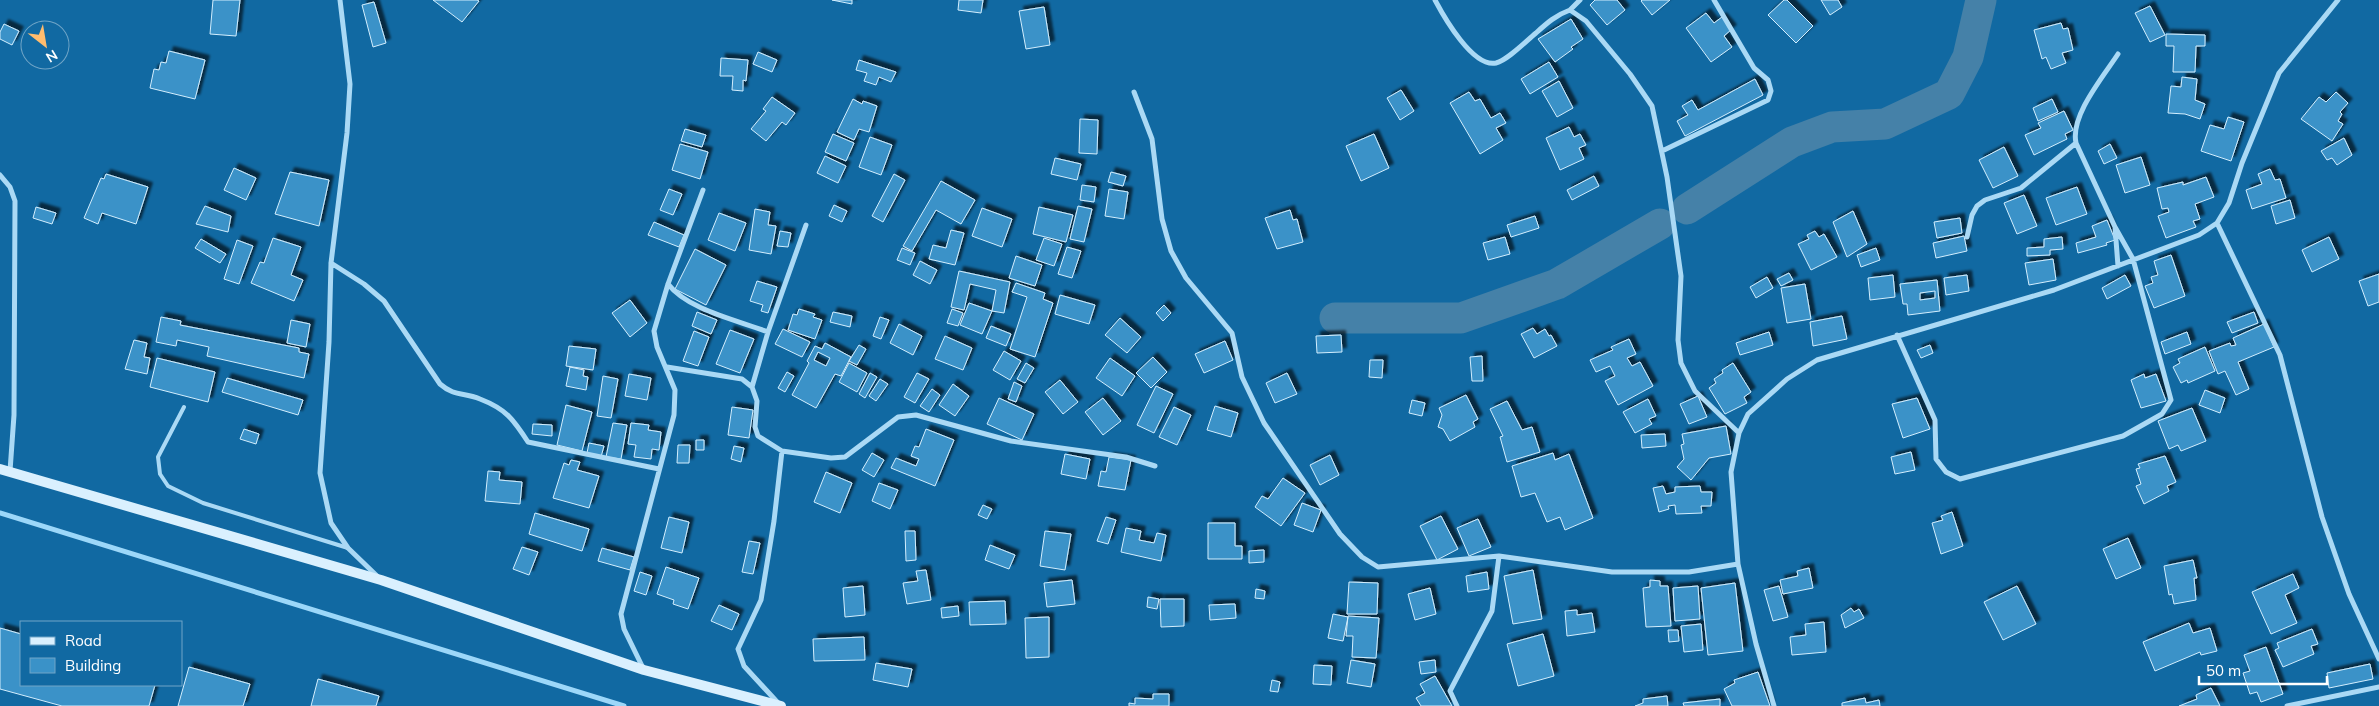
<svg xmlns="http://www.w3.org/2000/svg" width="2379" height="706" font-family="Mulish,sans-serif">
  <defs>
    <filter id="shadow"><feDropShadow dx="4.5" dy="-4.5" stdDeviation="1" flood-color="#0009"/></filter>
  </defs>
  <rect width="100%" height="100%" fill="#1169a2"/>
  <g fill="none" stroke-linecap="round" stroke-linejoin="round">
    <path stroke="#9cd7f9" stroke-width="5" d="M0 513 624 706"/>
    <path stroke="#4581a8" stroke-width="31" d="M1687 209 1792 142 1832 127 1885 124 1949 94 1968 57 1981 0
      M1335 318H1461L1557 284 1660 224"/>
  </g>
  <path fill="#3a92c8" stroke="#d3eefe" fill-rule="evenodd" filter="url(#shadow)" d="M213 0H240L236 36 210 34Z
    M433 0H477L479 1 462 22Z
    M832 0H852V4Z
    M959 0H983L981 13 958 10Z
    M1595 0H1617L1625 10 1607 25 1590 5Z
    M1642 0H1670L1652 15 1641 1Z
    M1784 0H1787L1813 26 1796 43 1768 15Z
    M1821 0H1838L1842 7 1830 15Z
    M374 2 386 43 373 47 362 5Z
    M2150 6 2165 35 2150 42 2135 13Z
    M1044 7 1050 45 1026 49 1019 11Z
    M1706 13 1714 23 1722 17 1732 29 1724 36 1732 47 1711 62 1686 28Z
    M1571 19 1583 39 1571 47 1573 49 1555 62 1538 39Z
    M2061 23 2063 29 2068 28 2073 50 2062 53 2066 63 2051 69 2046 57 2042 59 2034 30Z
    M4 24 19 31 12 45 0 39V32Z
    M2166 34 2205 35V46H2196L2195 72H2173L2174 46H2166Z
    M169 51 205 60 195 99 150 88 154 69 159 70 161 62 166 63Z
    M758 52 777 60 772 72 753 64Z
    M721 58 748 60 746 81 743 80V91L732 90 733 76H720Z
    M859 60 874 65 896 72 891 82 879 77 876 85 864 81 867 73 856 70Z
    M1549 62 1558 77 1530 94 1521 79Z
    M2182 77 2197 79 2195 100 2205 104 2200 119 2185 114 2168 113 2171 86 2181 87Z
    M1755 79 1763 95 1685 136 1677 121 1688 115 1682 106 1692 100 1698 110Z
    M1559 81 1573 108 1557 117 1542 91Z
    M1401 90 1414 111 1400 120 1387 98Z
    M1469 92 1475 101 1480 99 1491 118 1500 113 1506 123 1496 128 1503 140 1480 154 1450 103Z
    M2336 92 2348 103 2340 112 2342 114 2338 121 2343 124 2332 141 2301 119 2319 97 2326 102Z
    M772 97 795 113 786 125 782 122 766 141 751 129 766 111 763 109Z
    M853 99 862 104 863 101 877 106 869 132 859 129 854 140 837 132Z
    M2052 99 2058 112 2038 121 2033 108Z
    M2064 111 2073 130 2065 134 2067 139 2034 155 2025 135 2041 128 2038 123Z
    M2228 117 2244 122 2231 161 2201 151 2210 125 2224 129Z
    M1080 119 1098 120 1097 154 1079 153Z
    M1569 127 1574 137 1580 134 1586 145 1579 148 1584 159 1560 170 1546 138Z
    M685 129 706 135 702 147 681 141Z
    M833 134 854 143 846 161 825 152Z
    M1374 134 1389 168 1361 181 1346 146Z
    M870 137 892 145 881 175 859 167Z
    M2344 138 2352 155 2337 165 2332 158 2327 160 2321 151Z
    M680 144 708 152 700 179 672 170Z
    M2110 144 2117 158 2104 164 2098 151Z
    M2004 147 2018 176 1993 188 1979 160Z
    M825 156 846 166 838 183 817 173Z
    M2141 157 2150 185 2125 193 2116 165Z
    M1055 158 1081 164 1077 180 1051 174Z
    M234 168 256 178 246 200 224 190Z
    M2270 169 2275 180 2280 179 2286 198 2252 209 2246 190 2262 184 2258 174Z
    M290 172 329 180 319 226 275 214Z
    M1111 172 1126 176 1123 186 1108 182Z
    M106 174 148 187 136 224 102 213 98 224 84 218 101 178 104 179Z
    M894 174 905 180 883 222 872 216Z
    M1594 176 1599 186 1572 200 1567 190Z
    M2206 177 2214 197 2195 204 2200 219 2193 221 2196 227 2166 238 2158 216 2169 212 2168 208 2162 209 2157 188 2183 182V185Z
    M941 181 975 200 961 224 936 210 912 251 903 246Z
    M1082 185 1096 187 1094 202 1080 200Z
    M2077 187 2087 214 2056 225 2046 198Z
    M669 189 682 194 673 215 660 210Z
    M1109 189 1128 192 1124 219 1105 216Z
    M2024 195 2037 226 2017 234 2004 203Z
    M2290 200 2295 218 2276 224 2271 206Z
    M834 205 847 211 842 222 829 216Z
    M205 206 231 216 228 232 196 224Z
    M1078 206 1092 209 1084 242 1070 239Z
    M36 207 56 213 52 224 33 218Z
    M1039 207 1073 215 1066 242 1033 234Z
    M982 208 1012 219 1002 247 972 236Z
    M755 209 770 212 768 225 776 226 771 254 749 250Z
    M1290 210 1293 220 1297 219 1303 242 1277 249 1265 218Z
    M1853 211 1867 244 1847 257 1833 222Z
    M719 213 746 223 735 251 708 240Z
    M1535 216 1539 228 1511 237 1507 225Z
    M1960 218 1962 233 1937 238 1934 222Z
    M2107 220 2115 240 2106 243 2107 245 2078 253 2076 243 2096 237 2092 226Z
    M654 222 684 235 679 247 648 235Z
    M951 230 964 233 955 265 929 259 933 245 946 248Z
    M780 231 791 233 788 247 777 246Z
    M1815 231 1819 237 1824 234 1837 257 1811 270 1798 244 1809 239 1807 235Z
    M1964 236 1967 251 1936 258 1933 243Z
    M1505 237 1510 254 1488 260 1483 243Z
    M2062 237 2063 249 2050 250V255L2027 256V248L2044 247V239Z
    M2329 237 2339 259 2312 272 2302 250Z
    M273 238 301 247 291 275 303 280 294 301 251 283 260 262 264 263Z
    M1044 238 1062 244 1054 266 1036 260Z
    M201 239 226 254 220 263 195 248Z
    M237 240 253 246 239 284 224 279Z
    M1067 247 1081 251 1072 278 1058 274Z
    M902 248 915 253 910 265 897 260Z
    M1876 248 1880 260 1861 267 1857 255Z
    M695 249 726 265 706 305 675 289Z
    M2171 255 2185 296 2154 308 2145 286 2153 283 2151 277 2158 275 2154 261Z
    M1016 256 1042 265 1035 286 1009 278Z
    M2053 259 2056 280 2029 285 2025 263Z
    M920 261 937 270 930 284 913 275Z
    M959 271 1010 282 1004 313 992 311 996 290 970 284 964 310 951 307Z
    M1789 273 1793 280 1781 286 1777 279Z
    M2379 274V302L2368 306 2359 281Z
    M1893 275 1895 297 1870 300 1868 278Z
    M1967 275 1969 291 1946 295 1944 278Z
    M2125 275 2131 286 2107 299 2102 288Z
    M1767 277 1773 288 1756 298 1750 287Z
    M1937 280 1940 311 1908 315 1907 304H1903L1900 284ZM1935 291V298L1920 300V293Z
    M757 281 777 287 768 313 761 311 763 305 750 301Z
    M1016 283 1045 293 1043 299 1053 303 1035 357 1010 349 1027 297 1012 292Z
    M1805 284 1811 319 1787 323 1781 288Z
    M1060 295 1095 305 1089 324 1055 314Z
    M630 300 647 323 630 337 612 313Z
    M969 303 992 311 982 334 960 325Z
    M1164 305 1171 313 1163 321 1156 313Z
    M799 309 815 314 813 317 822 320 815 339 788 330 793 314 797 315Z
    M952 309 963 313 958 326 947 323Z
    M697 312 717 320 711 334 692 326Z
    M833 312 852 316 850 327 830 322Z
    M2254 312 2258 323 2232 333 2227 322Z
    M1842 316 1847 339 1813 346 1810 322Z
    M161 317 181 321 180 325 299 348V352L309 354 304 378 207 356 209 347 177 340 176 346 156 342Z
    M880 317 889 320 881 339 873 336Z
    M1120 318 1141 337 1127 353 1105 335Z
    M291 320 310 324 306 347 287 343Z
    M899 324 922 336 913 355 890 343Z
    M2264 324 2274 347 2238 362 2249 389 2236 395 2225 371 2218 374 2209 351 2230 343 2231 346 2236 345 2233 338Z
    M991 326 1011 334 1006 346 986 338Z
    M1533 328 1537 334 1545 329 1549 336 1551 335 1557 346 1534 358 1521 334Z
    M783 329 810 342 802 357 775 344Z
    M730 330 754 339 740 373 716 364Z
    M694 331 709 337 698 366 683 361Z
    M1769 332 1773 345 1740 355 1736 343Z
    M2187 332 2191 344 2165 354 2161 342Z
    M1341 335 1342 352 1317 353 1316 336Z
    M945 336 972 348 963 370 935 359Z
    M1629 339 1636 354 1627 358 1632 366 1640 362 1653 386 1618 405 1605 381 1615 376 1610 366 1596 372 1590 360 1613 350 1611 347Z
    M134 340 147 343 144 357 150 358 147 374 125 369Z
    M1225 341 1233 360 1204 373 1195 354Z
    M825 343 851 357 841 376 835 374 816 408 792 395 809 363 807 361 815 346 822 349ZM818 352 830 358 826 366 814 360Z
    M859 345 866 349 857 365 849 361Z
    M1930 345 1933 353 1921 358 1917 350Z
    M569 346 596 349 593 370 566 366Z
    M2205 347 2215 371 2188 383 2187 380 2181 383 2173 367 2180 363 2178 359Z
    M1004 351 1021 361 1010 380 993 370Z
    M1482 356 1483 381H1472L1470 357Z
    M1153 357 1167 372 1151 388 1136 373Z
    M157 358 215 372 208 402 150 387Z
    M1110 358 1135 376 1122 396 1096 378Z
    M1370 360H1383L1382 378 1369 377Z
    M849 363 867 373 857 392 839 382Z
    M1026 363 1034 368 1025 383 1017 379Z
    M1733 363 1751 392 1744 397 1747 403 1725 414 1709 388 1716 383 1714 379 1723 373 1722 370Z
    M570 367 584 370 583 376 588 377 586 390 566 386Z
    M787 372 794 376 785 392 778 388Z
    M870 373 877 377 865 398 859 394Z
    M917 373 929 379 915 403 904 397Z
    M1287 373 1297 394 1275 403 1266 383Z
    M629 374 651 378 647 400 625 396Z
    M2144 374 2145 378 2156 374 2166 401 2141 408 2131 380Z
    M603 376 618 379 611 418 597 416Z
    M227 378 303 400 298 415 222 392Z
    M880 379 888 384 876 401 869 396Z
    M1060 380 1078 402 1063 414 1045 392Z
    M1014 382 1022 386 1016 402 1008 399Z
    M953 384 969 396 955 416 939 405Z
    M1156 386 1173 394 1154 433 1137 425Z
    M932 389 940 395 929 412 920 406Z
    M2205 390 2225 398 2220 413 2199 405Z
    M1466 395 1478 419 1473 422 1475 427 1450 441 1443 429 1438 427 1442 415 1439 408Z
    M1698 396 1707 417 1689 424 1680 404Z
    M999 398 1034 414 1022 440 987 424Z
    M1103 398 1121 421 1103 435 1085 412Z
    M1917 398 1930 429 1903 438 1892 404Z
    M1648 399 1656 416 1649 419 1652 424 1635 433 1623 412Z
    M1412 400 1425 403 1422 416 1409 413Z
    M1507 401 1522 430 1532 427 1540 452 1507 462 1500 437 1503 436 1490 409Z
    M566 405 592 412 582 451 557 445Z
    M1215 406 1238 413 1231 437 1207 430Z
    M732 407 753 410 749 438 728 435Z
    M1174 407 1191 415 1177 445 1159 437Z
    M2192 408 2206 441 2181 451 2178 445 2169 449 2158 421Z
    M613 423 627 425 621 459 606 457Z
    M631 423 649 425 648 430 661 432 659 450 652 449 651 459 634 457 636 445 628 444Z
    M533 424 552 425V436L532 434Z
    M1726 426 1731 454 1709 458 1691 480 1677 467 1684 459 1681 445 1684 444 1682 434Z
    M244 429 259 434 256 444 240 439Z
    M926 429 954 440 935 486 891 468 896 458 916 466 919 459 911 456 915 446 919 447Z
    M1665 434 1666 446 1642 448 1641 435Z
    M696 440H704V450H696Z
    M589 443 604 446 601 457 587 453Z
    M678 445H690L689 463H677Z
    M734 446 744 448 741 462 731 459Z
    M1911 452 1915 470 1895 474 1891 457Z
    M872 453 884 460 874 477 862 470Z
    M1553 453 1555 460 1569 454 1593 518 1565 530 1560 517 1547 522 1535 493 1521 497 1512 466Z
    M1065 454 1090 459 1086 479 1061 474Z
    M1330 455 1339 475 1320 485 1310 465Z
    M2165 456 2176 482 2167 486 2169 491 2144 504 2136 486 2141 484 2136 469 2140 468 2138 464Z
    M1109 457 1131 460 1125 490 1098 486 1101 471 1106 472Z
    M571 460 580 462 577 470 599 476 589 508 553 498 564 463 569 465Z
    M488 471 500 472 499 480 522 482 520 504 485 501Z
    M826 472 852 483 840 513 814 502Z
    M1283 478 1305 493 1281 526 1255 507 1262 496 1268 499Z
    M879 483 898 490 890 509 872 501Z
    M1663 486 1666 494 1675 492V487L1700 486 1701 492H1712L1711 506H1701L1702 513 1676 514 1675 505 1668 506 1669 509 1659 512 1653 488Z
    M1302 503 1321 510 1313 532 1294 525Z
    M983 505 992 509 987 519 978 515Z
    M1952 512 1963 546 1941 554 1932 523 1943 520 1941 516Z
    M535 513 589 529 582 551 529 534Z
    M1441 516 1458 549 1437 560 1420 526Z
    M669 517 689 522 682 553 661 548Z
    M1106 517 1116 520 1108 544 1097 541Z
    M1478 519 1491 547 1469 556 1457 528Z
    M1208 523H1235V546H1242V559H1208Z
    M1126 528 1141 531 1139 540 1154 543 1157 533 1166 535 1161 561 1121 552Z
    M905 531H915L916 560 906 561Z
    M1045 531 1071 534 1065 570 1040 566Z
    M2128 538 2141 568 2116 579 2103 549Z
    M749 541 760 543 753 574 742 572Z
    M990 545 1015 555 1009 569 985 560Z
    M522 547 538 552 529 575 513 569Z
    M602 548 634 557 630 570 598 561Z
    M1264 550V562L1249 563V551Z
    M2193 560 2197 578H2194L2196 600 2174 604 2172 594 2169 595 2164 566Z
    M666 567 699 578 688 609 673 604 674 600 657 594Z
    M1809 568 1813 588 1783 594 1780 580 1798 576 1797 571Z
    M926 570 931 600 907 604 903 583 918 581 916 571Z
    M1533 570 1542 619 1513 624 1504 576Z
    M640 572 652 576 646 595 634 591Z
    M1487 572 1489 589 1468 592 1466 576Z
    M2293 574 2299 588 2285 595 2297 623 2271 634 2252 592Z
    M1072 580 1075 604 1047 607 1044 583Z
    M1650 580 1660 581V586H1668L1671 626 1646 627 1643 588 1650 587Z
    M1349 582 1378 583 1377 614H1347Z
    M1735 583 1743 651 1708 655 1701 588Z
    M863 586 865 615 845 617 843 588Z
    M1698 586 1700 619 1675 621 1673 588Z
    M1779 586 1788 617 1773 621 1764 590Z
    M2017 586 2036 624 2003 640 1984 602Z
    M1430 588 1436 614 1415 620 1408 594Z
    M1256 589 1265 591 1264 599 1255 598Z
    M1148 597 1159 599 1157 609 1147 607Z
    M1160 599H1184V626L1161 627Z
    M1005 601 1006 624 970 625 969 602Z
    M1235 604 1236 618 1210 620 1209 605Z
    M719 605 739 614 732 630 711 621Z
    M958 606 959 616 942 618 941 608Z
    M1851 608 1854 612 1859 609 1864 618 1845 628 1841 615Z
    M1577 610V615L1592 613 1595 632 1567 636 1565 611Z
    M1333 614 1348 617 1343 641 1328 638Z
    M1348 616 1379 618 1376 658 1352 657 1353 636H1346Z
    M1049 617V657L1026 658 1025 618Z
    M1824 622 1826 652 1792 655 1790 637 1806 635 1805 624Z
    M2189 623 2193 633 2210 628 2217 651 2201 655 2200 652 2155 671 2143 642Z
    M1701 624 1703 650 1684 652 1681 626Z
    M0 628 21 634V685H155L149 706H62L0 689Z
    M2312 629 2318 644 2311 646 2314 654 2283 667 2275 650 2279 648 2277 643Z
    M1668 630H1678L1679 641 1669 642Z
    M1543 634 1554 676 1518 686 1507 644Z
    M864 637 865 660 814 661 813 639Z
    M2266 647 2283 694 2261 702 2257 692 2250 694 2243 673 2250 671 2244 655Z
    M1351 660 1375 664 1371 687 1347 683Z
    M1435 660 1436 672 1421 674 1419 662Z
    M876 663 912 669 908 687 873 680Z
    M2370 664 2373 679 2329 688 2327 673Z
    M1314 665 1332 666 1331 685 1313 684Z
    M189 667 250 684 243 706H178Z
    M1758 672 1770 706H1732L1724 689 1735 683 1734 680Z
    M1435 676 1452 706H1421L1416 698 1425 693 1420 684Z
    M318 679 379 696 376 706H311Z
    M1272 680 1280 682 1278 692 1270 691Z
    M2211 688 2220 706H2179L2197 699 2196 695Z
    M1153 694H1169V706H1129V703L1135 704V698L1153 699Z
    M1667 696 1668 706H1635L1643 703V699Z
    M1865 698 1866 703 1879 700 1880 706H1842V703Z
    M1720 699V706H1684L1683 703Z"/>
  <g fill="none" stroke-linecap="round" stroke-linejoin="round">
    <path stroke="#aad9f5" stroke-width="4" d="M184 407 158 457 160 474 168 486 203 503 348 548"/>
    <path stroke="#aad9f5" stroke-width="5" d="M340 0 350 84 347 133 331 263 329 342 320 473 331 523 348 548 377 576
      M1435 0C1444 17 1473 68 1496 63 1508 60 1526 41 1536 33 1547 23 1556 15 1570 10L1586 21 1630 74 1652 106 1667 177 1681 276 1678 340 1681 363 1695 391 1739 433 1731 472 1738 564 1756 644 1774 706
      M1570 10 1580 0
      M2118 54C2103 77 2070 116 2076 143L2115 227 2118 266
      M1134 92 1152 139 1162 219 1171 251 1186 278 1232 333 1242 377 1264 423 1340 534 1362 557 1378 567 1499 556 1612 572H1689L1738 564
      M1662 151 1768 100 1771 91 1768 80 1754 68 1714 0
      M0 175 10 187 15 201 14 415 10 471
      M2217 223 2280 355 2322 517 2349 594 2379 659
      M1967 237 1972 215 1977 206 1985 200 2021 188 2076 143
      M331 263 364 284 384 301 440 384C455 397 463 392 480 399 506 409 513 419 528 442L659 469
      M668 284C688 310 737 320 768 332
      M1897 335 1935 420 1936 459 1946 472 1960 479 2123 436 2162 414 2171 400 2133 259 2115 227
      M667 367 742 379 752 387 757 401 755 427 758 436 782 451 831 458 845 457 898 417 916 415 1011 441 1126 457 1155 466
      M752 387 768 332 806 225
      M1739 433 1748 414 1787 379 1817 360 2054 290 2199 235 2217 223 2229 203 2242 163 2279 73 2338 0
      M644 670 624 629 621 614 674 415 675 390 657 347 654 331 668 284 703 190
      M779 704 744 666 738 649 761 600 774 521 782 451
      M1457 706 1450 691 1492 611 1499 556
      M2287 706 2379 687"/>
    <path stroke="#daf0fe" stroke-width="10" d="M0 469 381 580 644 670 781 706"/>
  </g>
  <rect x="20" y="621" width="162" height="65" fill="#1169a2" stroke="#70a5c7"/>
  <rect x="30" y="637" width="25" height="8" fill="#daf0fe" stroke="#70a5c7"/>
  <text x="65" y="646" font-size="15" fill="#ffffff">Road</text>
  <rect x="30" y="658" width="25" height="15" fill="#3a92c8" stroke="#70a5c7"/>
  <text x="65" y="671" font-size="15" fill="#ffffff">Building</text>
  <g transform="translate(45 45) rotate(149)"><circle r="24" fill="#1169a2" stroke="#70a5c7"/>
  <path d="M0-4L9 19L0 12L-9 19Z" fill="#ffbc6e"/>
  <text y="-8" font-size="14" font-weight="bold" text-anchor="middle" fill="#ffffff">N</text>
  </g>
  <path d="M2199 676v8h128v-8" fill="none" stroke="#ffffff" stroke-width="2.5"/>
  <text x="2206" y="676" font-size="15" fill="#ffffff" stroke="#1169a2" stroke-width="4" paint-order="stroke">50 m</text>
</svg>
